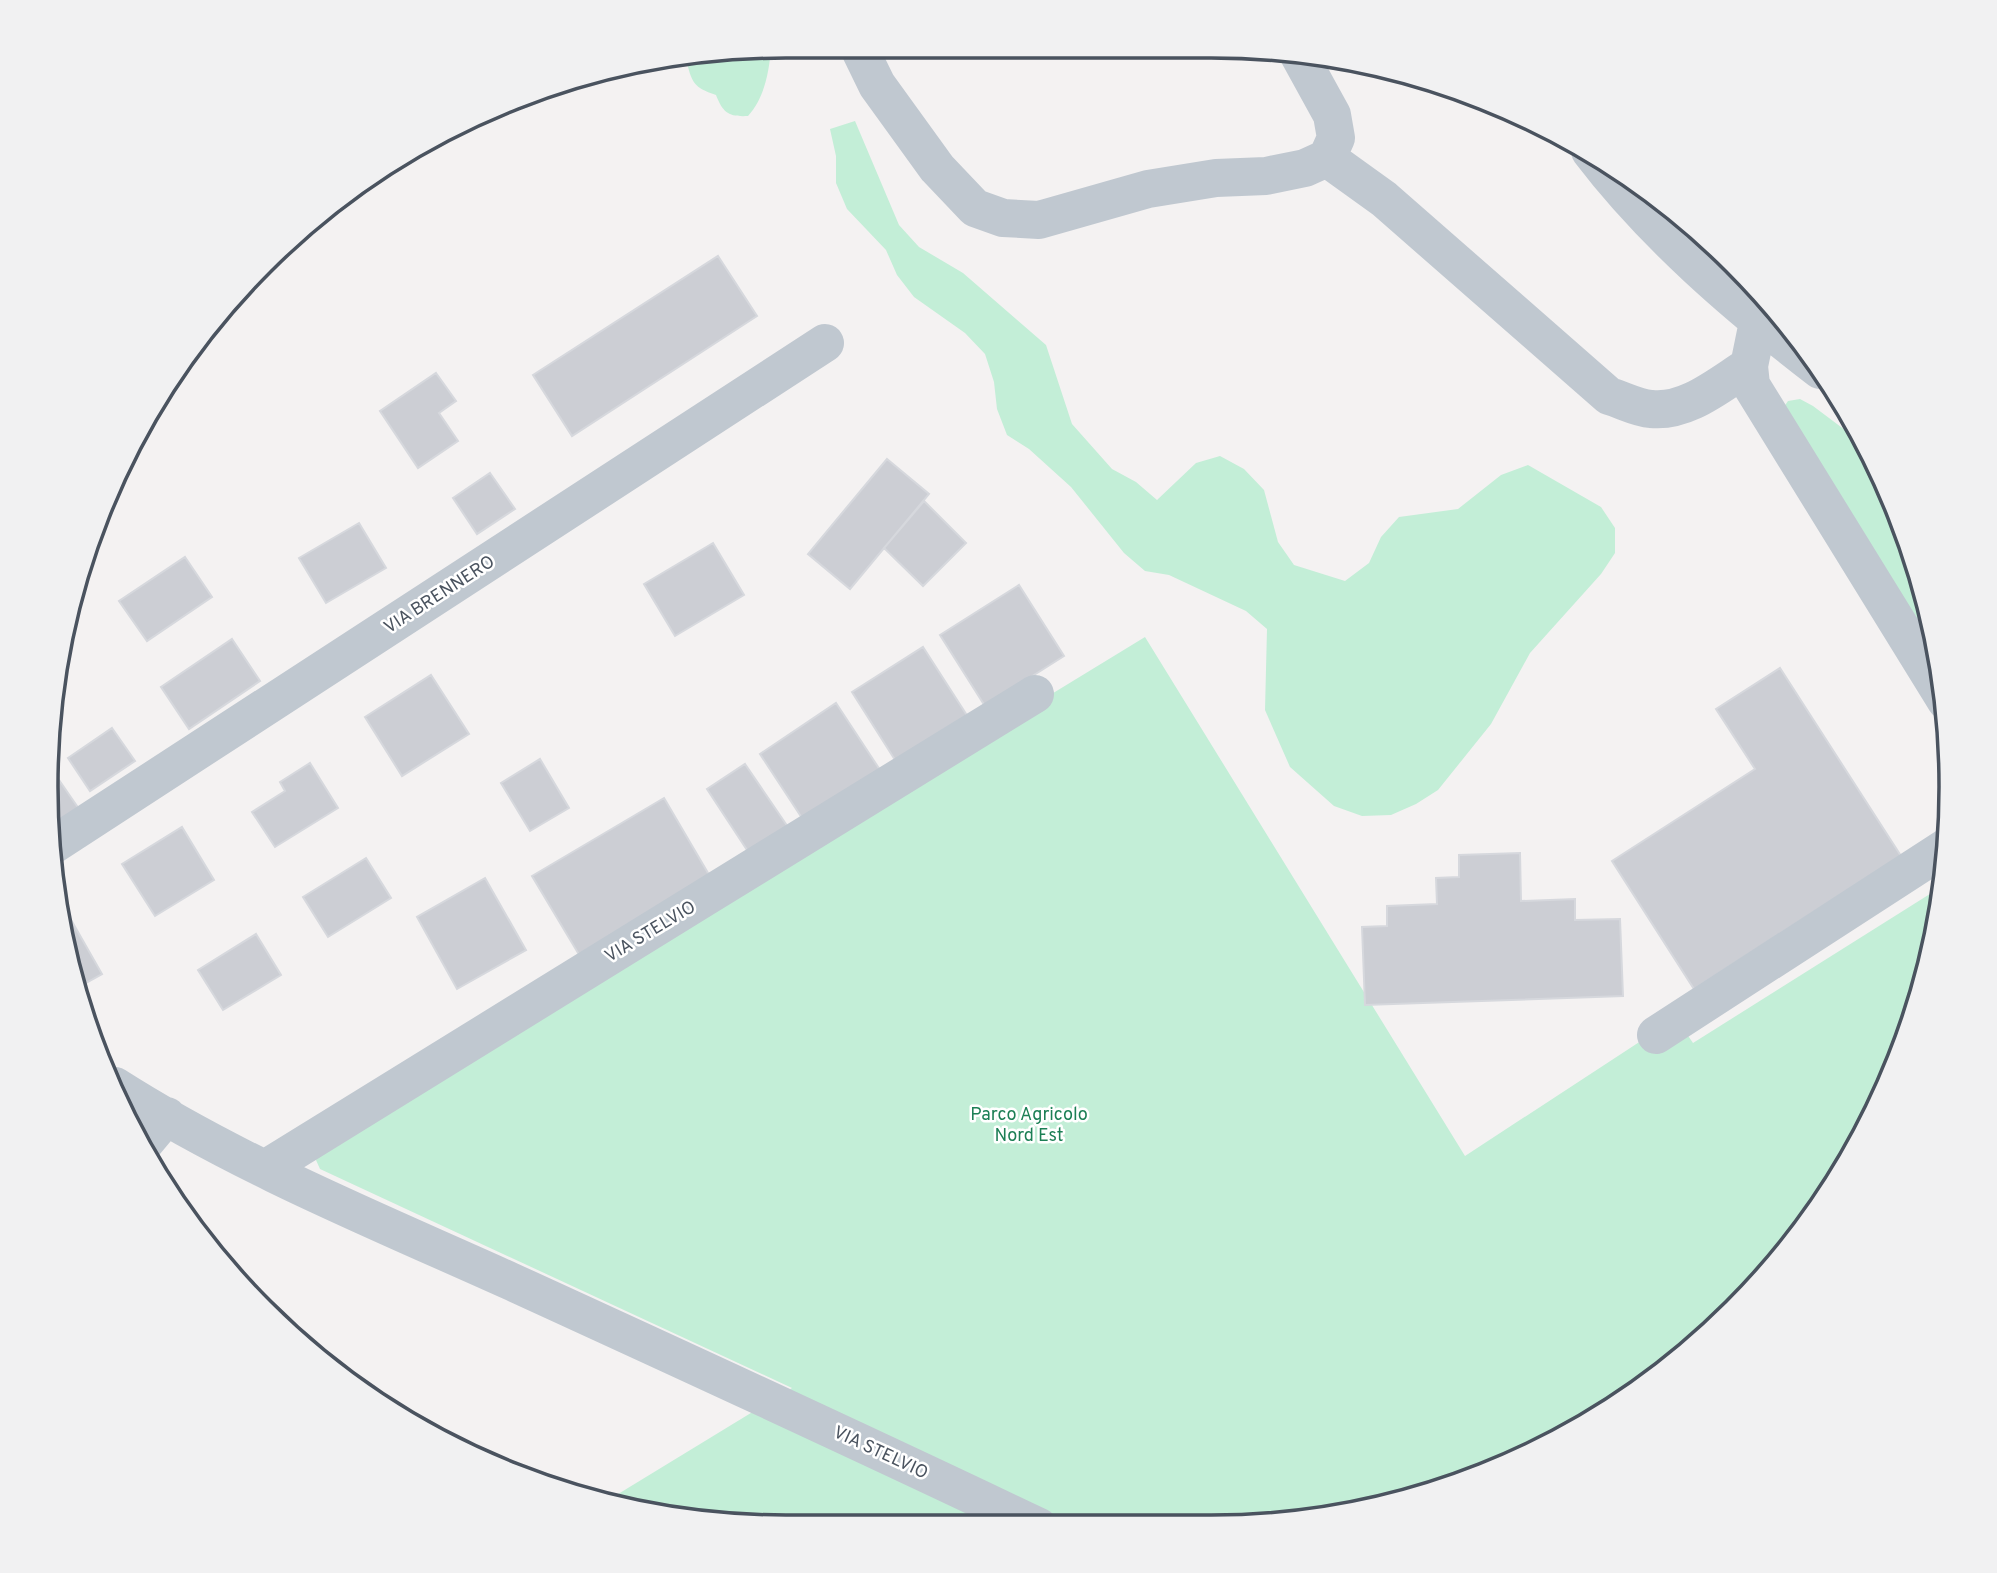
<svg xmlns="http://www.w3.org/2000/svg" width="1997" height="1573" font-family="Overpass,sans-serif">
  <rect width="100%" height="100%" fill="#f4f2f2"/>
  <path fill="#c3eed7" d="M771 48C769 72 765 97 748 116 729 117 723 113 716 95 693 87 692 83 686 59Z
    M855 121 899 225 919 247 963 273 1046 345 1072 424 1112 469 1136 482 1157 500 1196 463 1220 456 1244 469 1264 490 1278 542 1294 565 1345 581 1369 563 1381 537 1399 517 1458 509 1501 475 1528 465 1601 507 1615 528V553L1601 574 1530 653 1491 724 1438 790 1416 804 1391 815 1362 816 1334 806 1290 767 1265 710 1267 629 1246 611 1169 575 1145 571 1124 553 1071 487 1029 449 1007 435 997 409 994 382 985 354 965 333 914 297 897 275 886 250 847 209 836 183V156L830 129Z
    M1800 399 1813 406 1865 445 1912 549 1943 682 1781 411 1788 401Z
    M1145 637 1465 1156 1676 1018 1693 1043 1941 887 1926 979 1875 1115 1798 1238 1699 1344 1581 1428 1403 1502 1259 1526 786 1527 642 1513 605 1502 792 1388 320 1169 316 1160 322 1140Z"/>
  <path fill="#ccced4" stroke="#d6d8dd" stroke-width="2" d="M718 256 757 316 572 436 533 375Z
    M436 373 456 401 439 413 458 441 418 468 380 411Z
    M887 459 929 494 850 589 808 554Z
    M490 473 515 509 477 534 453 498Z
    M924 501 966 543 923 586 884 548Z
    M359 523 386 568 326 603 299 558Z
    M713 543 744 595 675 636 644 584Z
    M185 557 212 597 147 641 119 601Z
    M1019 585 1064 656 985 706 940 635Z
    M232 639 260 681 189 729 161 687Z
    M923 647 968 717 897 763 852 692Z
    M1780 668 1901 856 1694 989 1612 861 1755 769 1716 709Z
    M431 675 469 734 402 776 365 717Z
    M836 703 882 773 806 824 760 754Z
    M112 728 135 761 90 791 68 758Z
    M540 759 569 808 530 831 501 783Z
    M310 763 338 808 275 847 252 812 285 791 280 782Z
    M48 764 79 809 51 828 46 786Z
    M745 764 792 833 753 859 707 789Z
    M664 798 715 885 584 963 532 876Z
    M182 827 214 880 155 916 122 864Z
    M1520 853 1521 901 1575 899V920L1620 919 1623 996 1365 1005 1362 927 1387 926V906L1437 904 1436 878 1459 877V855Z
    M366 858 391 898 328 937 303 897Z
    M485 878 526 950 457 989 417 917Z
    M70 918 102 974 75 989 71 978 63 922Z
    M256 934 281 975 223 1010 198 970Z"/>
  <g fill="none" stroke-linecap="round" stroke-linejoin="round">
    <path stroke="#c0c8d0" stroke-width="38" d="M858 46 877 85 937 168 975 208 1003 218 1039 220 1148 189 1216 178 1266 176 1305 168 1327 158 1336 138 1332 115 1299 55
      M1590 151C1654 235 1737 306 1820 370
      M1327 158 1384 199 1609 396C1623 400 1637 408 1651 409 1687 413 1720 384 1749 366
      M1758 322 1749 366 1751 385 1946 701
      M53 845 825 343
      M1656 1035 1948 846
      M115 1086C239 1165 377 1221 510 1281 687 1362 863 1443 1039 1527
      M141 1147 167 1116
      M265 1169C520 1009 779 853 1035 694"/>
  </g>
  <g text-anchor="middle" stroke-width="5" stroke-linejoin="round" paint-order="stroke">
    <g font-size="18" fill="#4a535f" stroke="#fff">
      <text transform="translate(439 594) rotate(-33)" y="6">VIA BRENNERO</text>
      <text transform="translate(650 931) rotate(-31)" y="6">VIA STELVIO</text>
      <text transform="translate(881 1452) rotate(25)" y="6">VIA STELVIO</text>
    </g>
    <g font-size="18" fill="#1c7f55" stroke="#fff">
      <text x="1029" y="1120">Parco Agricolo<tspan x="1029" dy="21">Nord Est</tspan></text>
    </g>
  </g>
  <path d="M0 0H1997V1573H0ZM786 58H1211A728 728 0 0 1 1939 786V787A728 728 0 0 1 1211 1515H786A728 728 0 0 1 58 787V786A728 728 0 0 1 786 58Z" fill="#f1f1f2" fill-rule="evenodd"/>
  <path fill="none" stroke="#4a535f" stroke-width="3.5" d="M786 58H1211A728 728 0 0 1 1939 786V787A728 728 0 0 1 1211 1515H786A728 728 0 0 1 58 787V786A728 728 0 0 1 786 58Z"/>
</svg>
